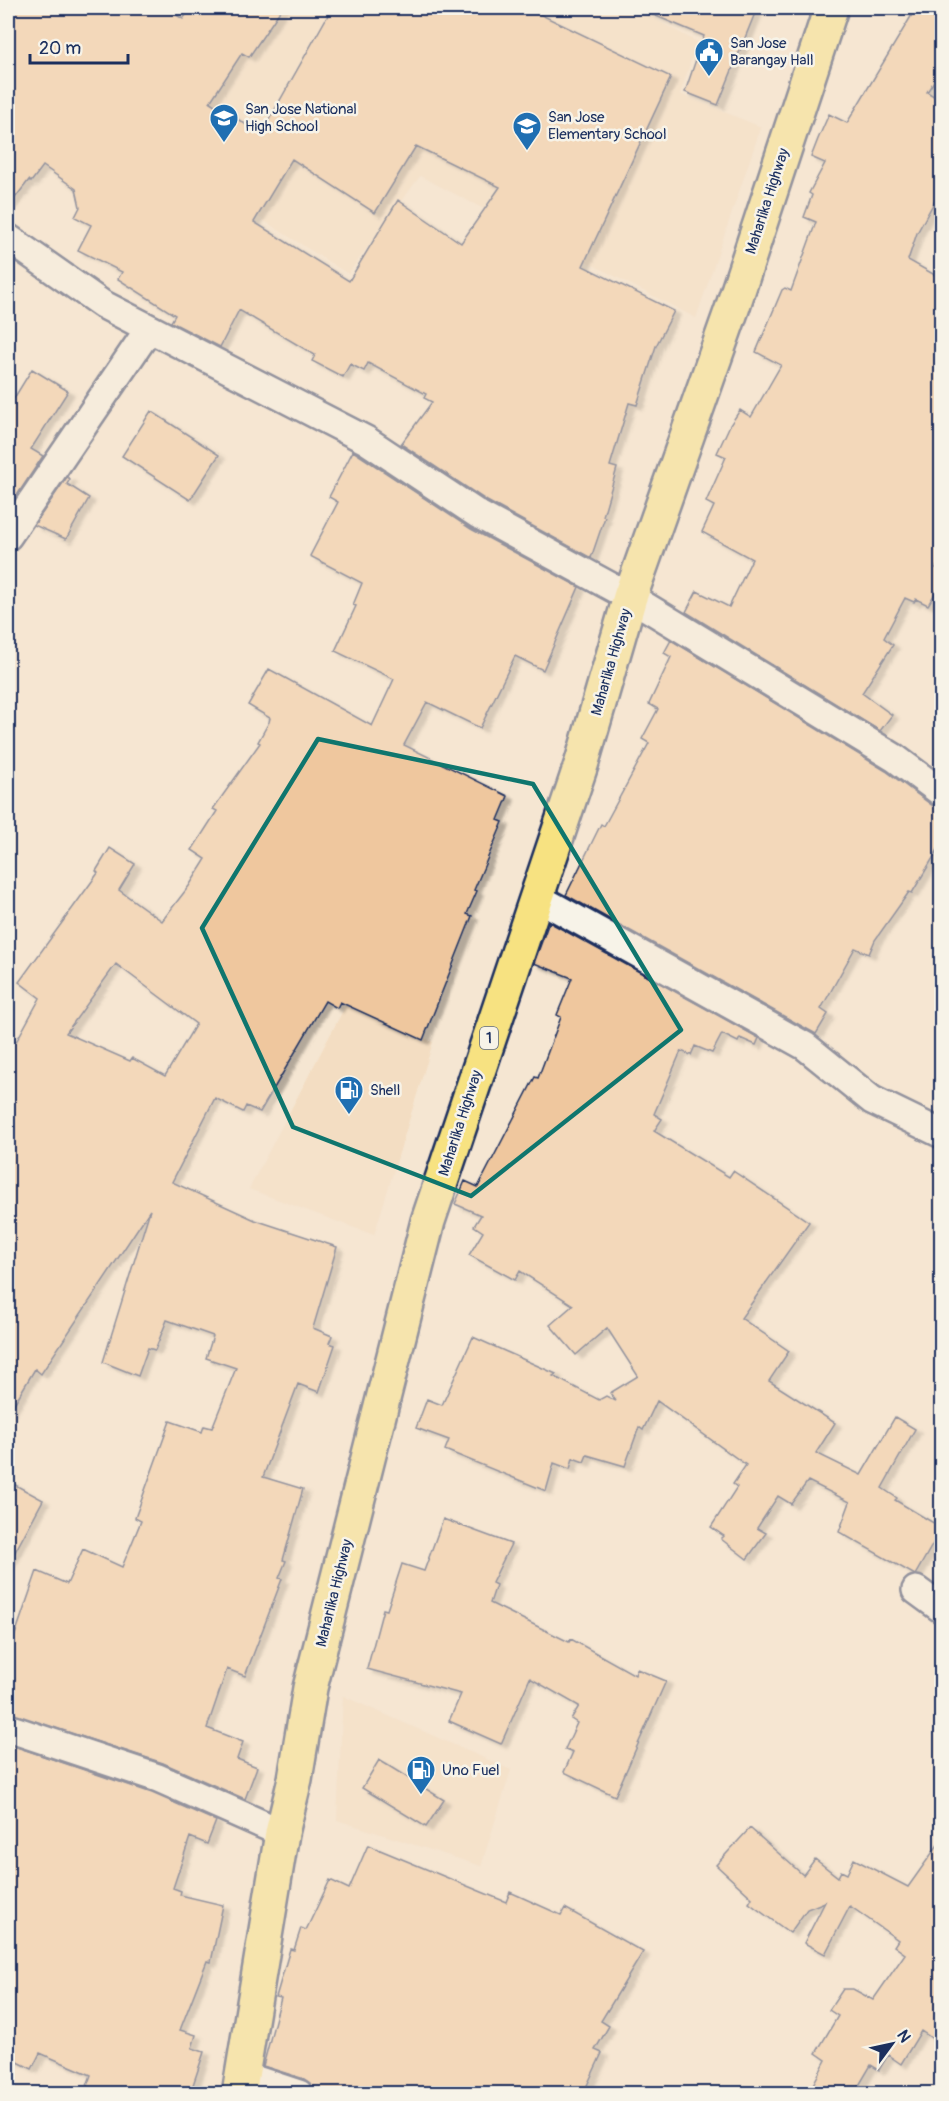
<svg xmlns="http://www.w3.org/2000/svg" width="949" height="2101" font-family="Pangolin,sans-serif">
  <defs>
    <filter id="shadow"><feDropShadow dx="6" dy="4" stdDeviation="1.5" flood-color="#0004"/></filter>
  </defs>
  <rect width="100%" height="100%" fill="#f5e6d2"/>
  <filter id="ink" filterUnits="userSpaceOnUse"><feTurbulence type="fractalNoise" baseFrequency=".0167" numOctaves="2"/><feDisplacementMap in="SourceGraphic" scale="12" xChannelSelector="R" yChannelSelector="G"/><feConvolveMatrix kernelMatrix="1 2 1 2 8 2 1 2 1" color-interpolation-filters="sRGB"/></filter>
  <g filter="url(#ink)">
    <path fill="#f3ddc2" d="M127 8H634L697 42 680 94 761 127 696 318 420 176 348 274 73 100Z
      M348 1001 433 1042 374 1235 249 1189Z
      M343 1696 511 1770 481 1866 337 1820Z"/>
    <path fill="#efc79e" stroke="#1b2f5e" stroke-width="1.5" fill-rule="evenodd" filter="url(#shadow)" d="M8 8H165L183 19 191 8H282L249 57 242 53 210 102 261 134 332 8H527L671 77 583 266 674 311 656 346 637 405 629 403 610 466 617 468 603 516 605 517 591 558 487 501 401 444 432 402 424 398 426 394 368 363 364 371 350 364 343 377 312 361 315 355 239 310 220 347 171 322 175 315 118 279 122 272 78 250 91 225 75 217 80 207 76 189 43 166 31 182 29 180 8 207ZM416 146 500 187 461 243 398 200 349 281 254 222 292 159 375 213Z
      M637 8H757L718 105 685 92 704 36Z
      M916 8H942V69L927 92 942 101V188L917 233 908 260 942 279V557L936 568 942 572V582L928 605 916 599 914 602 905 598 884 638 893 645 862 693 892 715 880 731 686 612 697 591 729 607 752 559 702 532 714 506 706 502 726 457 717 453 730 425 740 410 751 417 781 365 756 352 782 290 785 288 791 291 816 222 804 217 812 195 809 193 825 163 811 157 818 139 829 114 847 123Z
      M32 369 68 391 31 449 43 456 8 509V408Z
      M151 411 219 455 190 500 122 456Z
      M353 451 471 529 579 587 543 670 515 656 480 728 427 702 404 745 508 796 498 820 503 822 474 890 477 891 467 914 472 916 423 1040 340 1002 337 1008 325 1001 260 1112 246 1106 243 1112 215 1098 172 1182 255 1220 337 1247 313 1328 332 1336 329 1343 335 1345 319 1392 298 1384 263 1477 303 1489 283 1560 286 1561 279 1578 282 1579 245 1676 227 1669 207 1728 243 1742 237 1759 257 1767 245 1799 163 1763 8 1713V1655L37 1571 67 1584 83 1549 122 1567 141 1521 135 1518 170 1421 202 1432 204 1426 212 1428 236 1368 206 1358 213 1336 167 1320 155 1350 148 1348 138 1376 103 1362 150 1210 41 1374 35 1369 8 1414V1037L16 1042 40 998 19 982 98 873 96 871 110 848 135 864 119 890 162 921 189 886 206 859 192 850 217 811 213 809 260 743 258 742 269 722 270 718 248 705 269 669 372 726 394 679 335 651 356 606 353 605 362 583 310 556 338 502 329 497ZM116 964 196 1024 165 1076 132 1058 130 1061 66 1033Z
      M67 477 70 479 67 484 89 498 66 539 34 525Z
      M671 640 886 771 933 806 942 809V843L912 893 909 892 875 940 869 954 855 948 821 1009 828 1014 816 1034 566 895 601 824 604 826 649 743 642 739 658 709 649 704 671 657 664 653Z
      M549 922 759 1038 756 1045 740 1038 738 1042 722 1034 712 1053 695 1046 691 1055 681 1051 654 1114 662 1119 654 1131 729 1177 733 1171 809 1222 741 1318 789 1351 769 1381 835 1423 816 1453 861 1475 895 1417 915 1429 882 1488 897 1498 895 1500 942 1528 915 1575 839 1532 850 1502 808 1481 791 1504 778 1496 757 1528 766 1533 747 1559 721 1539 724 1536 711 1527 737 1487 733 1484 746 1465 657 1401 643 1430 639 1427 625 1466 587 1455 584 1462 573 1458 570 1469 554 1463 546 1491 445 1450 449 1440 416 1428 427 1399 442 1405 473 1337 556 1374 553 1376 599 1400 606 1396 616 1401 610 1393 638 1376 607 1328 576 1355 550 1325 573 1305 520 1271 515 1280 469 1255 483 1232 474 1226 481 1215 455 1204 465 1181 478 1187 535 1077 538 1078 561 1017 557 1015 572 978 534 963Z
      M8 1481 43 1500 8 1565Z
      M443 1519 511 1544 492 1583 496 1585 490 1603 569 1642 571 1639 635 1675 637 1669 666 1681 615 1796 564 1772 573 1752 565 1749 577 1723 571 1719 579 1706 530 1678 501 1744 449 1721 461 1694 367 1669 383 1609 387 1610 402 1564 424 1571Z
      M8 1744 152 1793 216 1821 207 1844 190 1837 173 1888 181 1891 180 1895 223 1905 211 1962 207 1961 180 2030 196 2035 192 2048 204 2052 190 2094H84L91 2075 40 2053 32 2069 8 2057Z
      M379 1760 444 1800 426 1827 362 1788Z
      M750 1828 803 1875 815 1859 838 1877 841 1871 847 1874 854 1859 908 1887 942 1839V2045L921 2031 901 2064 888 2055 879 2070 871 2065 854 2094H808L826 2060 816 2053 838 2016 829 2010 843 1989H853L873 2000 905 1954 894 1946 898 1940 850 1906 825 1954 804 1943 825 1902 807 1909 790 1933 749 1903 752 1898 716 1865Z
      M368 1845 506 1902 510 1892 561 1915 565 1908 643 1952 601 2021 609 2026 595 2050 602 2053 583 2094H314L311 2084 304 2079 263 2066 281 1998 276 1997 290 1949 294 1950 301 1928 306 1930 330 1880 349 1889Z"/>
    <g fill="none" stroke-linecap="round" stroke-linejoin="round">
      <g stroke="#1b2f5e" stroke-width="32">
        <path id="street" d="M8 238 102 304 366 440 479 515 630 597 895 758 942 793
          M8 536 149 329
          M535 896 805 1046 872 1100 942 1134
          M916 1590 942 1609
          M8 1728 158 1778 282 1833
          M241 2075 299 2094"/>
      </g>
      <g stroke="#1b2f5e" stroke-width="38">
        <path id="highway" d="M239 2094 282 1833 295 1779 310 1688 428 1221 582 762 630 597 732 309 831 8"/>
      </g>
      <use href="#street" stroke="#f7f3e8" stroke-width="27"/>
      <use href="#highway" stroke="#f7e281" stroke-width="33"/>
    </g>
  </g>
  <path d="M0 0H949V2101H0ZM318 739 533 784 681 1030 471 1196 293 1127 202 928Z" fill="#f5e6d2" fill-opacity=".55" fill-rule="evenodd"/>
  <path fill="none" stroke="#0f766e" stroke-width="4.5" stroke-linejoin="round" d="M318 739 533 784 681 1030 471 1196 293 1127 202 928Z"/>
  <defs>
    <g id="civic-pin" transform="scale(1.5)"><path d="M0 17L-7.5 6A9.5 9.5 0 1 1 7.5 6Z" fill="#1f6fb2" stroke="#f7f3e8"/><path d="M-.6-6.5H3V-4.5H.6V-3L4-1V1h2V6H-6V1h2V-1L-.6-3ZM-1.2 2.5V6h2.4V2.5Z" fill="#fff"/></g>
    <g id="school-pin" transform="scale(1.5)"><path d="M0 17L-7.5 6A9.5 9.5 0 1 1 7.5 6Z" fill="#1f6fb2" stroke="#f7f3e8"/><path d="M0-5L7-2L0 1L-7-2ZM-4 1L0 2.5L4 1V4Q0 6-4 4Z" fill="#fff"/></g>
    <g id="fuel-pin" transform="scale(1.5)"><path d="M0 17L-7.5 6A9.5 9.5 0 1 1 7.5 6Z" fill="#1f6fb2" stroke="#f7f3e8"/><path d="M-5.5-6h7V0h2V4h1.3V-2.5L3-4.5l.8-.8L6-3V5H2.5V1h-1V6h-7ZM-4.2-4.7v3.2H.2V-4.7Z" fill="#fff"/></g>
  </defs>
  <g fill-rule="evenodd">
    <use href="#civic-pin" x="709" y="52"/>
    <use href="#school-pin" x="224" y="118"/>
    <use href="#school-pin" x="527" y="126"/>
    <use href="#fuel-pin" x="349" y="1090"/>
    <use href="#fuel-pin" x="421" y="1770"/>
  </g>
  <g text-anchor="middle" stroke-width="5" stroke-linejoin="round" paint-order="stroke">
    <rect fill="#f7f3e8" stroke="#5d6a87" stroke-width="1.5" x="480" y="1027" width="18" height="22" rx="4.5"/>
    <g font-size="14" font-weight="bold" fill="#1b2f5e">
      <text x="489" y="1043">1</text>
    </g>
    <g font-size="15" fill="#1b2f5e" stroke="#f7f3e8" text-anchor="start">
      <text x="730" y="48">San Jose<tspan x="730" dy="17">Barangay Hall</tspan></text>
      <text x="245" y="114">San Jose National<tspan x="245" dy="17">High School</tspan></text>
      <text x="548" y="122">San Jose<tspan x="548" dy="17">Elementary School</tspan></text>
      <text x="370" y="1095">Shell</text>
      <text x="442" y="1775">Uno Fuel</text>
    </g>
    <g font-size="15" fill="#1b2f5e" stroke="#f7f3e8">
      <text transform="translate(767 201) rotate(-72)" y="5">Maharlika Highway</text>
      <text transform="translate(611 662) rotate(-74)" y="5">Maharlika Highway</text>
      <text transform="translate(460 1123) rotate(-72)" y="5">Maharlika Highway</text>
      <text transform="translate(334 1593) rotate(-76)" y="5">Maharlika Highway</text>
    </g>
  </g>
  <rect width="949" height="2101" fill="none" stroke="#f7f3e8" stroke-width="30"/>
  <rect x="15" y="15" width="919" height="2071" fill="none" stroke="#1b2f5e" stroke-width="2" filter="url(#ink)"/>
  <g transform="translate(892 2044) rotate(57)" stroke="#f7f3e8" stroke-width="4.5" paint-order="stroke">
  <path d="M0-4.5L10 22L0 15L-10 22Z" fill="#1b2f5e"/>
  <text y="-9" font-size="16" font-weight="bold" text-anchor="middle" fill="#1b2f5e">N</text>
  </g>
  <path d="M30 54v9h98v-9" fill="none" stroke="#1b2f5e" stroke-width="3"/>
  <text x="39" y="54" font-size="18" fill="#1b2f5e" stroke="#f7f3e8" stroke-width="4.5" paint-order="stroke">20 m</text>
</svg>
